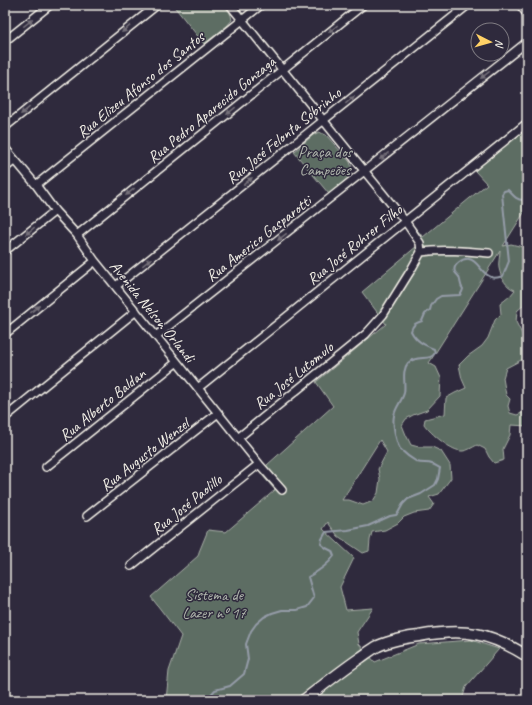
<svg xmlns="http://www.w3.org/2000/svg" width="532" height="705" font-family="Caveat,sans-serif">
  <rect width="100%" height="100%" fill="#2f2a3d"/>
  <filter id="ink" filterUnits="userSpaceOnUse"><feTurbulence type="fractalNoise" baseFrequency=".025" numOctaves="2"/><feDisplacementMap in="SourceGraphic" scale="8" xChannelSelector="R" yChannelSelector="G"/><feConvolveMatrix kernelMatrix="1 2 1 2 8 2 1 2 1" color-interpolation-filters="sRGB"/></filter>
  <g filter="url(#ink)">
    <path fill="#5d6d64" stroke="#a8afa6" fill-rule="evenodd" d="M173 5H225C229 10 231 14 232 20L227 26 204 44Z
      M527 126V208L503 246 511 244 527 248V302L517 311 516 322 523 336 527 340V356L523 359 506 368 503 378 506 395 510 399 508 406 510 413 517 415 527 411V426L511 425 510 435 503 449 504 460 494 463 489 457 485 449 477 445C473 447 467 451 463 451 452 452 430 433 424 424L425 419 445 414 446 398 455 393 466 388 462 379 459 365 468 356 482 346 488 338 495 320 501 314 500 304 510 296 515 290C506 287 501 278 499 268 498 263 500 256 500 251L429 363 436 367 441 378 440 396 427 410 413 415 406 419 402 425 406 435 411 445 419 447H432L441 451 450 465 451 478 439 494 429 497 434 504 429 511 414 513 404 517 398 523 385 530 372 532 370 540 369 551 363 553 338 536 329 524 328 522 323 529 354 558 340 587 346 610 373 608 357 632 359 644 375 662 419 644 471 640 499 649 466 687 462 700H166L169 671 181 636 151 597 198 556 199 552 208 530 226 532 275 490 262 475 267 465 333 406 316 382 386 324 362 292 417 246 404 227 411 223 423 237 487 184 475 171ZM380 440 387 452 378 469 380 479 378 493 373 501 363 505 349 500H342Z
      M319 132 326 135 350 162 352 168 350 176 329 194 294 152 313 135Z
      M527 429V459L524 458 525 430Z"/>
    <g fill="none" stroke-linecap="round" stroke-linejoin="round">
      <path stroke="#959ca8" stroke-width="2" d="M208 700V698L215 690 230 686 244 674 248 659 246 644 251 631 256 624 264 617 272 613 282 610H297L307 607 314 598 308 577C317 572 328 565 334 556L332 551 326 548 321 544 322 539 326 532 348 530 368 526 390 516 396 515 398 513 403 504 408 499 421 494 435 485 438 479 440 468C438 467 435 465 432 464 428 462 422 464 417 462 412 459 404 453 400 449 396 442 392 423 394 416 395 408 402 401 404 393 406 384 401 371 408 363 417 354 430 362 435 353L434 349C424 345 416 341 411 331 413 324 416 323 422 321L425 314 430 310 431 306 436 299 441 296 460 295 462 292 463 289C460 286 461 282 459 277 458 275 456 274 455 272 452 265 463 258 469 259 478 260 481 274 491 277 495 279 499 277 503 276L509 261 502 194 504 191 508 190C513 195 516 200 523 200L527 196"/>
      <g stroke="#f4f1e8" stroke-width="10">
        <path id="street" d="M230 5 405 221 420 243 421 252
          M520 5 527 14
          M5 41 50 5
          M5 127 157 5
          M5 148 36 185 55 211 77 235 95 261 177 362 259 464 282 490
          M5 168 15 160
          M36 185 261 5
          M77 235 363 5
          M5 251 55 211
          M421 252C443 249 466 251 489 253
          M116 286 468 5
          M5 334 95 261
          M156 336 527 42
          M198 388 527 123
          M8 415 136 311
          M238 438 366 334 383 315 411 270 421 252
          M46 467 177 362
          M87 516 218 413
          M131 566 259 464"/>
      </g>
      <g stroke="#f4f1e8" stroke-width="13">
        <path id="secondary" d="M304 700C322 686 341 671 360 658 366 654 372 649 378 646 389 641 408 637 419 636 464 628 489 632 527 656"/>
      </g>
      <use href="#street" stroke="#2f2a3d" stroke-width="7"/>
      <use href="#secondary" stroke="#2f2a3d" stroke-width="10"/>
    </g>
    <defs><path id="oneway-solid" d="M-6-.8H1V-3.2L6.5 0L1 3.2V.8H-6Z"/></defs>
    <g fill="#747079">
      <use href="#oneway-solid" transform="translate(28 23) rotate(-38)"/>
      <use href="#oneway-solid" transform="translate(126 29) rotate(141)"/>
      <use href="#oneway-solid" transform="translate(333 29) rotate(141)"/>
      <use href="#oneway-solid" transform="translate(485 75) rotate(142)"/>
      <use href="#oneway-solid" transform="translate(350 100) rotate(-39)"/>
      <use href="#oneway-solid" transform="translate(25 111) rotate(141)"/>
      <use href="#oneway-solid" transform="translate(231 111) rotate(141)"/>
      <use href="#oneway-solid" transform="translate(384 156) rotate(142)"/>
      <use href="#oneway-solid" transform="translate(248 181) rotate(-39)"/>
      <use href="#oneway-solid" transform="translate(130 192) rotate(141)"/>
      <use href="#oneway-solid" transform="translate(30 231) rotate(141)"/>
      <use href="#oneway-solid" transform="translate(282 237) rotate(142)"/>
      <use href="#oneway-solid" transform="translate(147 262) rotate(-39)"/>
      <use href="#oneway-solid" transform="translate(35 309) rotate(-39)"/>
    </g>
  </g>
  <g text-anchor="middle" stroke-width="3" stroke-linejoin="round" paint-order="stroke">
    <g font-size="16" fill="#f4f1e8" stroke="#2f2a3d">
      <text transform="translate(140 84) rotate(-39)" y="6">Rua Elizeu Afonso dos Santos</text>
      <text transform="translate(211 109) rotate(-39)" y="6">Rua Pedro Aparecido Gonzaga</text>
      <text transform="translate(283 135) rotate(-39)" y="6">Rua José Felonta Sobrinho</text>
      <text transform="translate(258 238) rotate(-38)" y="6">Rua Americo Gasparotti</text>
      <text transform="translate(354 244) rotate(-39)" y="6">Rua José Rohrer Filho</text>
      <text transform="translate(153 311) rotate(51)" y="6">Avenida Nelson Orlandi</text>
      <text transform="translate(293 375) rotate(-39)" y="6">Rua José Lutomulo</text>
      <text transform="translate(102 404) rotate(-39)" y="6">Rua Alberto Baldan</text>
      <text transform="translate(144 454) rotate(-38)" y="6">Rua Augusto Wenzel</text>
      <text transform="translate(186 504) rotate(-39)" y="6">Rua José Paolillo</text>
    </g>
    <g font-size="16" fill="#b0b6ad" stroke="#2f2a3d">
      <text x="325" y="157">Praça dos<tspan x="325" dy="18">Campeões</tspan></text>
      <text x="214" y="600">Sistema de<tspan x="214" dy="18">Lazer nº 17</tspan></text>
    </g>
  </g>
  <rect width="532" height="705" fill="none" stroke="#2f2a3d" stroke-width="20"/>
  <rect x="10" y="10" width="512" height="685" fill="none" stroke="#f4f1e8" stroke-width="1.5" filter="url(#ink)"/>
  <g transform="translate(490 42) rotate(96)"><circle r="19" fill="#2f2a3d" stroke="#7e7a81"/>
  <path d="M0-3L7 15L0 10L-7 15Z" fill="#ffd166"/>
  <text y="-6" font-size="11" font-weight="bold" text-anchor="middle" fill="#f4f1e8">N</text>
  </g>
</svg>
